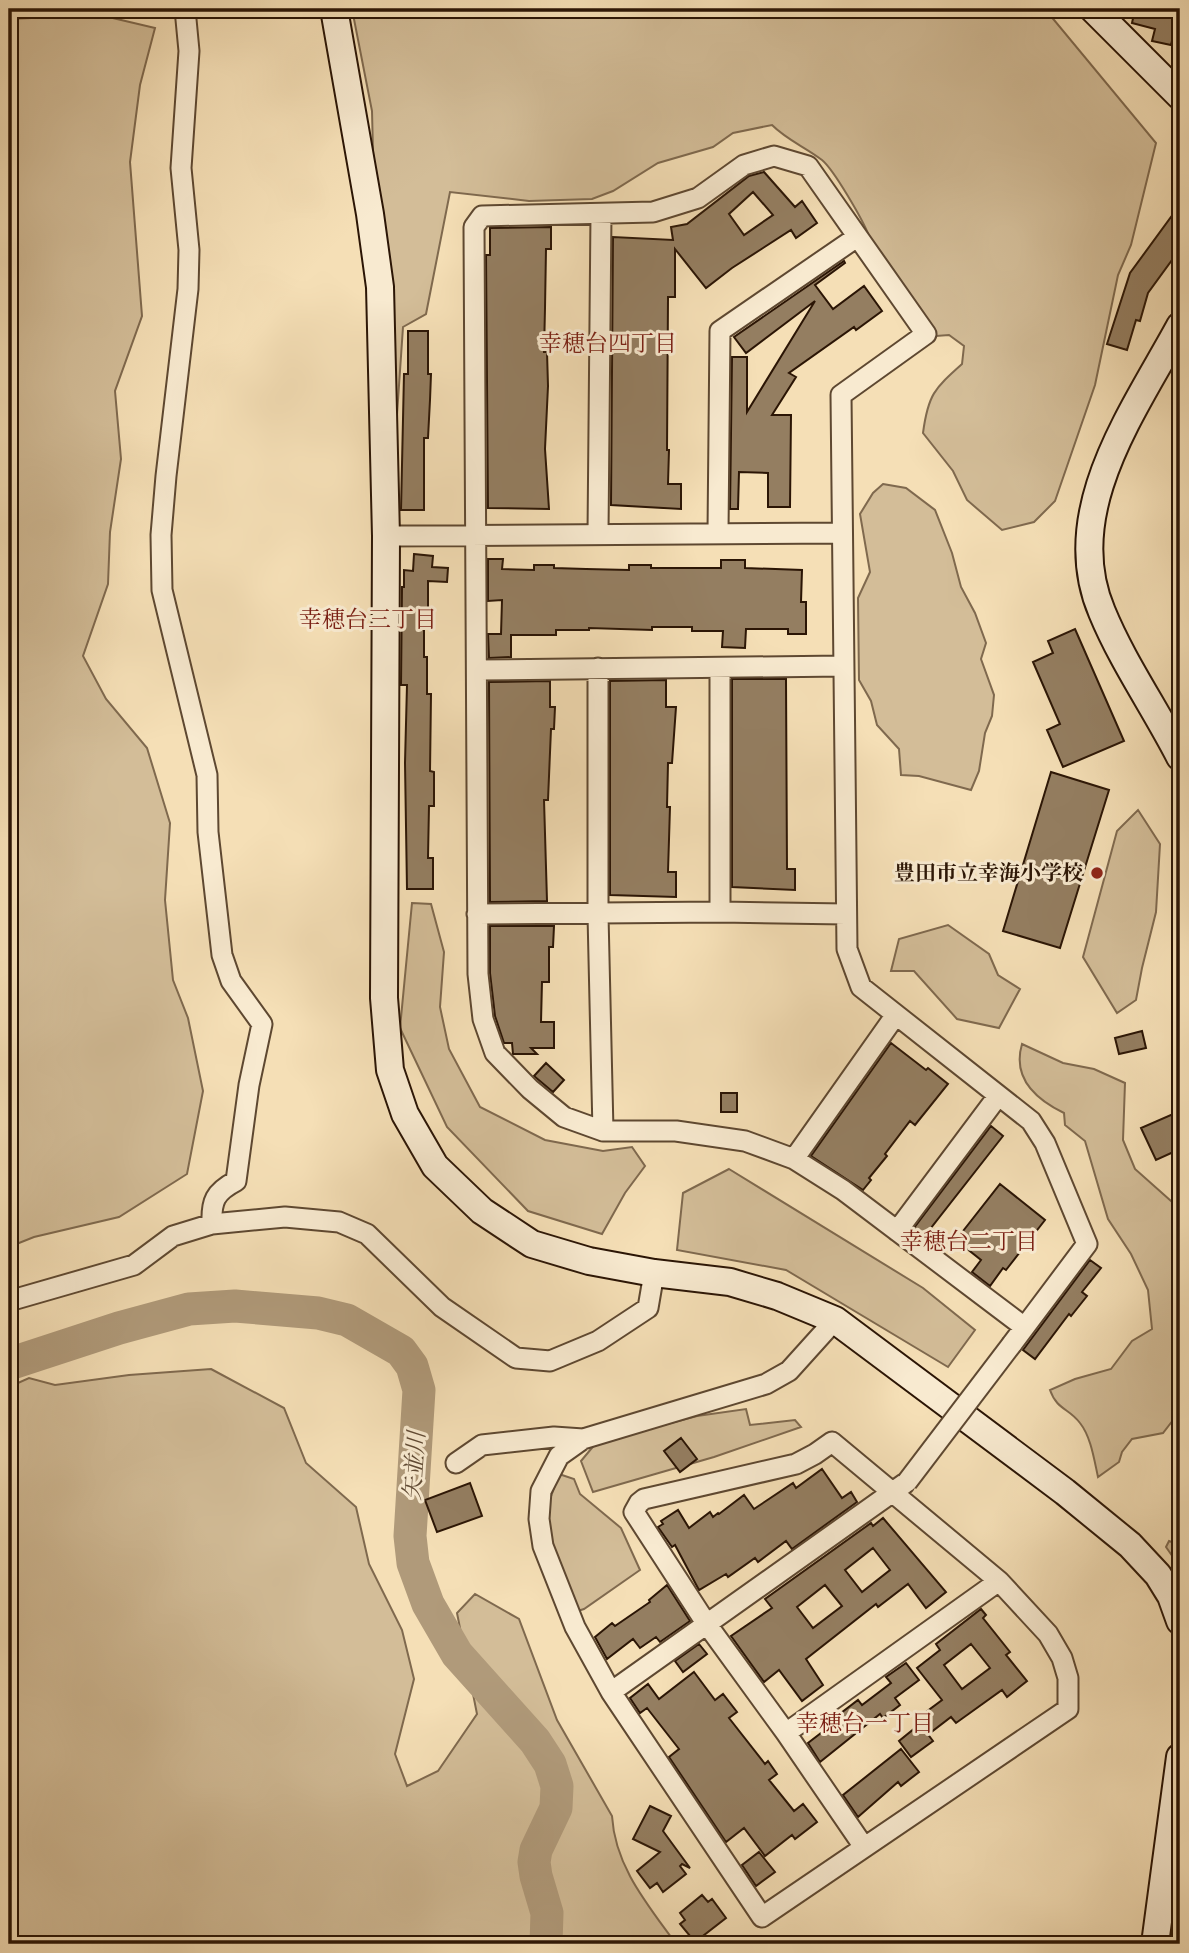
<svg xmlns="http://www.w3.org/2000/svg" width="1189" height="1953" font-family="'Libre Caslon Text','Noto Serif JP',serif">
  <rect width="100%" height="100%" fill="#f5dfb6"/>
  <filter id="stains"><feTurbulence type="fractalNoise" baseFrequency=".00286" numOctaves="4"/><feColorMatrix values="0 0 0 0 .2 0 0 0 0 .09 0 0 0 0 .02 0 0 0 .5 -.17"/></filter>
  <radialGradient id="worn" r=".72"><stop offset=".6" stop-color="#630" stop-opacity="0"/><stop offset="1" stop-color="#630" stop-opacity=".3"/></radialGradient>
  <path fill="#d3bd98" stroke="#7f694e" stroke-width="2" d="M352 9H1045L1156 143 1131 245 1118 275 1095 385 1055 501 1034 522 1002 530 967 500 953 471 923 433C928 395 934 389 962 364L964 346 949 335 936 336 869 236C863 220 834 170 822 160 805 147 787 140 772 125L733 133 713 147 658 163 613 191 592 199 529 201 450 192 426 314 403 327 393 473 381 480 372 111Z
    M100 15 155 28 140 85 130 162 142 316 115 391 121 459 110 532 108 584 83 656 106 699 147 748 170 823 165 900 173 980 188 1018 203 1091 187 1174 119 1217 34 1237 9 1247V19Z
    M883 484 906 488 935 510 952 553 961 587 975 613 986 643 981 659 994 695 992 716 985 733 979 771 971 790 919 776 901 775 899 749 877 725 871 701 859 680 858 598 870 572 860 514 873 493Z
    M1138 810 1160 844 1156 912 1142 968 1136 1000 1117 1013 1083 957 1117 831Z
    M412 903 431 904 444 952 440 1007 449 1049 480 1107 545 1140 603 1151 632 1147 645 1166 625 1193 602 1234 528 1211 447 1127 400 1028Z
    M948 925 989 954 998 975 1020 989 999 1028 957 1019 914 971H891L899 939Z
    M1022 1044 1063 1063 1094 1069 1125 1083 1123 1140 1135 1169 1180 1209V1411L1163 1433 1132 1439 1122 1452 1119 1462 1098 1477C1094 1459 1091 1437 1080 1423 1069 1408 1057 1410 1050 1390L1075 1379 1111 1369 1132 1341 1152 1329 1148 1290 1131 1254 1108 1219 1085 1141 1065 1125 1064 1113C1035 1099 1012 1078 1022 1044Z
    M729 1169 923 1288 975 1330 948 1367 786 1270 677 1250 683 1193Z
    M211 1369 284 1408 306 1463 356 1507 369 1564 402 1630 414 1679 395 1754 407 1786 438 1771 477 1714 457 1613 475 1594 519 1619 557 1720 612 1816C615 1867 648 1905 676 1944H9V1387L29 1378 55 1385 129 1375Z
    M746 1409 750 1425 795 1420 801 1427 714 1457 593 1492 581 1461 596 1443 697 1416Z
    M559 1474 574 1479 580 1494 621 1528 640 1570 584 1609 568 1614 534 1544Z
    M1169 1541 1180 1545V1567L1166 1547Z"/>
  <g fill="none" stroke-linecap="round" stroke-linejoin="round">
    <path stroke="#b09a7a" stroke-width="33" d="M9 1364 119 1328 189 1309 235 1306 318 1313 347 1320 401 1351 412 1366 419 1390 410 1536 413 1563 428 1604 457 1654 535 1741 550 1764 557 1786 556 1808 536 1850 534 1862 536 1876 547 1913 546 1944"/>
  </g>
  <path fill="#947e61" stroke="#2b1505" stroke-width="2" fill-rule="evenodd" d="M1135 9H1180L1171 45 1152 41 1155 29 1132 23Z
    M764 172 795 207 802 201 817 223 796 238 791 230 732 268 706 288 675 249V297H668L667 450H669L668 484H681V509L611 505 613 237 673 240 671 227 687 224 749 176ZM753 192 773 215 744 235 729 214Z
    M1171 217 1180 224V249L1148 293 1140 321 1136 320 1127 350 1107 344 1130 273Z
    M551 227V249H546L545 308 544 352H547L548 386 545 449 549 509 488 508 486 255H490V228Z
    M844 261 845 263 815 285 833 309 864 286 882 311 856 330 854 327 789 373 796 377 772 415H791L790 507H768V473L739 472 738 509H730L732 357H747V412L815 301 746 353 734 337Z
    M408 331H428V374H431L430 400 428 438H424V510H401L404 374H408Z
    M414 554 433 556 432 567 448 568 447 582 428 581V613H424V657H427V694H431L430 771 434 772V806H429L428 858H433V889H407L405 763 407 685H401L402 587H404V570L413 571Z
    M488 559H503L502 569 534 570V565H554V568L586 569 629 570V565H651V568H721V560H745V568L802 570 801 602H806V634H788V629H746L745 648 722 647 723 631H692V627H652V630L589 628V630H556V635H511V657L489 658 488 634H501L502 600 488 601Z
    M1075 629 1124 741 1063 767 1047 730 1060 724 1033 662 1053 653 1048 641Z
    M732 679H786L787 869H795V890L732 887Z
    M666 680V707H676L672 763H668L667 807H670L668 872H676V897L610 895V681Z
    M550 681V707H555L554 729H551L548 800H544L547 901 490 902 489 682Z
    M1051 772 1109 790 1060 948 1003 931Z
    M490 926H554L553 947H549V982H542L541 1022H554V1048H531L537 1054H513L512 1043H504L495 1016 490 973Z
    M1142 1031 1146 1048 1119 1054 1115 1038Z
    M891 1043 926 1070 928 1068 948 1084 915 1125 910 1121 885 1154 887 1156 869 1178 871 1180 863 1190 811 1156Z
    M546 1063 564 1080 553 1092 534 1076Z
    M721 1093H737V1112H721Z
    M1180 1111V1149L1156 1160 1141 1128Z
    M991 1126 1003 1136 931 1228 935 1232 929 1239 914 1228Z
    M1000 1184 1045 1220 1006 1270 1003 1268 990 1286 972 1272 981 1260 956 1240Z
    M1090 1260 1101 1268 1082 1292 1087 1296 1071 1316 1069 1314 1035 1359 1023 1350Z
    M681 1438 697 1459 680 1472 664 1451Z
    M822 1469 842 1498 851 1492 857 1502 792 1549 786 1541 758 1562 755 1558 728 1577 726 1574 699 1590 675 1545 672 1547 658 1527 663 1524 661 1521 678 1510 689 1528 710 1512 713 1517 718 1513 719 1514 744 1495 754 1509 793 1483 796 1488Z
    M470 1483 482 1516 437 1532 425 1500Z
    M883 1518 946 1592 926 1608 908 1584 878 1607 876 1604 806 1659 823 1685 802 1701 779 1670 764 1682 731 1636 772 1608 765 1599 871 1523 873 1526ZM873 1548 890 1570 862 1592 845 1570ZM825 1585 842 1606 813 1628 797 1607Z
    M667 1585 690 1621 660 1642 656 1637 640 1648 633 1639 607 1659 595 1637 612 1623 615 1626 650 1602 649 1600Z
    M981 1609 986 1615 983 1618 1010 1652 1006 1655 1027 1681 1007 1697 1002 1690 956 1723 951 1717 930 1733 918 1718 942 1700 917 1668 940 1650 936 1644ZM971 1644 990 1668 962 1689 944 1665Z
    M699 1644 707 1654 683 1672 675 1661Z
    M906 1663 919 1680 895 1698 900 1705 883 1718 880 1714 820 1762 808 1743 843 1716 841 1713 858 1700 862 1705 891 1683 886 1677Z
    M694 1672 715 1700 723 1694 737 1712 729 1718 765 1764 768 1761 777 1774 769 1780 794 1811 803 1804 817 1822 795 1839 792 1835 765 1856 744 1828 726 1842 669 1757 679 1749 647 1708 640 1713 630 1698 648 1684 659 1699Z
    M920 1724 933 1741 911 1757 899 1741Z
    M901 1749 919 1772 901 1786 898 1782 858 1817 843 1795Z
    M650 1806 671 1816 663 1831 690 1868 682 1864 680 1866 686 1874 663 1892 657 1883 650 1888 637 1871 660 1852 633 1839Z
    M759 1852 775 1872 756 1886 742 1865Z
    M702 1895 708 1902 712 1899 726 1918 695 1942 680 1924 685 1920 680 1913Z"/>
  <g fill="none" stroke-linecap="round" stroke-linejoin="round">
    <g stroke="#5e4831" stroke-width="23">
      <path id="street" d="M185 9 189 51 181 168 189 250 188 289 166 476 161 535 162 590 207 775 208 832 222 955 231 981 262 1024 249 1085 236 1181C215 1192 211 1201 212 1224
        M718 532 720 331 857 237
        M598 533 601 214
        M386 536 842 533
        M598 668V915L603 1131
        M478 670 843 666
        M720 912V669
        M477 914 720 912 846 914
        M794 1159 895 1016
        M897 1231 998 1096
        M9 1301 134 1265 173 1236 212 1224 285 1217 339 1222 367 1234 442 1307 516 1358 550 1361 598 1341 648 1308 654 1273
        M835 1320 789 1371 766 1384 583 1439 559 1456 541 1491 539 1519 543 1546 575 1627 611 1692 762 1917 1068 1709V1678L1062 1658 1048 1634 999 1581 832 1442 815 1454 796 1464 644 1499 639 1503 634 1512 706 1623 786 1733 864 1847
        M1012 1344 1087 1244 1045 1143 1031 1121 861 987 847 949 841 395 926 334 808 166 774 156 744 165 698 198 653 212 482 216 474 227 478 974 483 1019 495 1053 530 1089 564 1117 603 1131H676L745 1141 794 1159 843 1190 1023 1326
        M456 1463 482 1445 554 1437 583 1439
        M611 1692 904 1484
        M786 1733 999 1581"/>
    </g>
    <g stroke="#2b1505" stroke-width="30">
      <path id="secondary" d="M334 9 370 214 380 287 386 536 384 998 390 1070 405 1114 435 1166 482 1211 532 1244 589 1261 654 1273 730 1282 777 1296 835 1320 1065 1492 1130 1545 1158 1575 1171 1596 1180 1621
        M1093 9 1180 96
        M1180 326C1134 411 1059 512 1102 612 1123 663 1155 708 1180 757
        M1155 1944 1180 1757"/>
    </g>
    <use href="#street" stroke="#f8ead0" stroke-width="19"/>
    <use href="#secondary" stroke="#f8ead0" stroke-width="26"/>
    <g stroke="#5e4831" stroke-width="23" stroke-linecap="butt">
      <path id="street-bridge" d="M907 1482 1012 1344"/>
    </g>
    <use href="#street-bridge" stroke="#f8ead0" stroke-width="19"/>
  </g>
  <circle fill="#8f2418" stroke="#f8ead0" stroke-width="2.5" cx="1097" cy="873" r="7"/>
  <g text-anchor="middle" stroke-width="6" stroke-linejoin="round" paint-order="stroke">
    <g font-size="21" font-weight="bold" fill="#2b1505" stroke="#f8ead0" text-anchor="end">
      <text x="1083" y="880">豊田市立幸海小学校</text>
    </g>
    <g font-size="23" fill="#7a1f14" stroke="#f8ead0">
      <text x="608" y="351">幸穂台四丁目</text>
      <text x="368" y="627">幸穂台三丁目</text>
      <text x="969" y="1249">幸穂台二丁目</text>
      <text x="865" y="1731">幸穂台一丁目</text>
    </g>
    <g font-size="23" font-style="italic" fill="#604a34" stroke="#f8ead0">
      <text transform="translate(414 1466) rotate(-86)" y="8">矢並川</text>
    </g>
  </g>
  <rect width="1189" height="1953" fill="none" stroke="#f5dfb6" stroke-width="35"/>
  <rect x="10" y="10" width="1168" height="1932" fill="none" stroke="#2b1505" stroke-width="3.5"/>
  <rect x="18" y="18" width="1154" height="1918" fill="none" stroke="#2b1505" stroke-width="2"/>
  <rect width="100%" height="100%" filter="url(#stains)"/>
  <rect width="100%" height="100%" fill="url(#worn)"/>
</svg>
